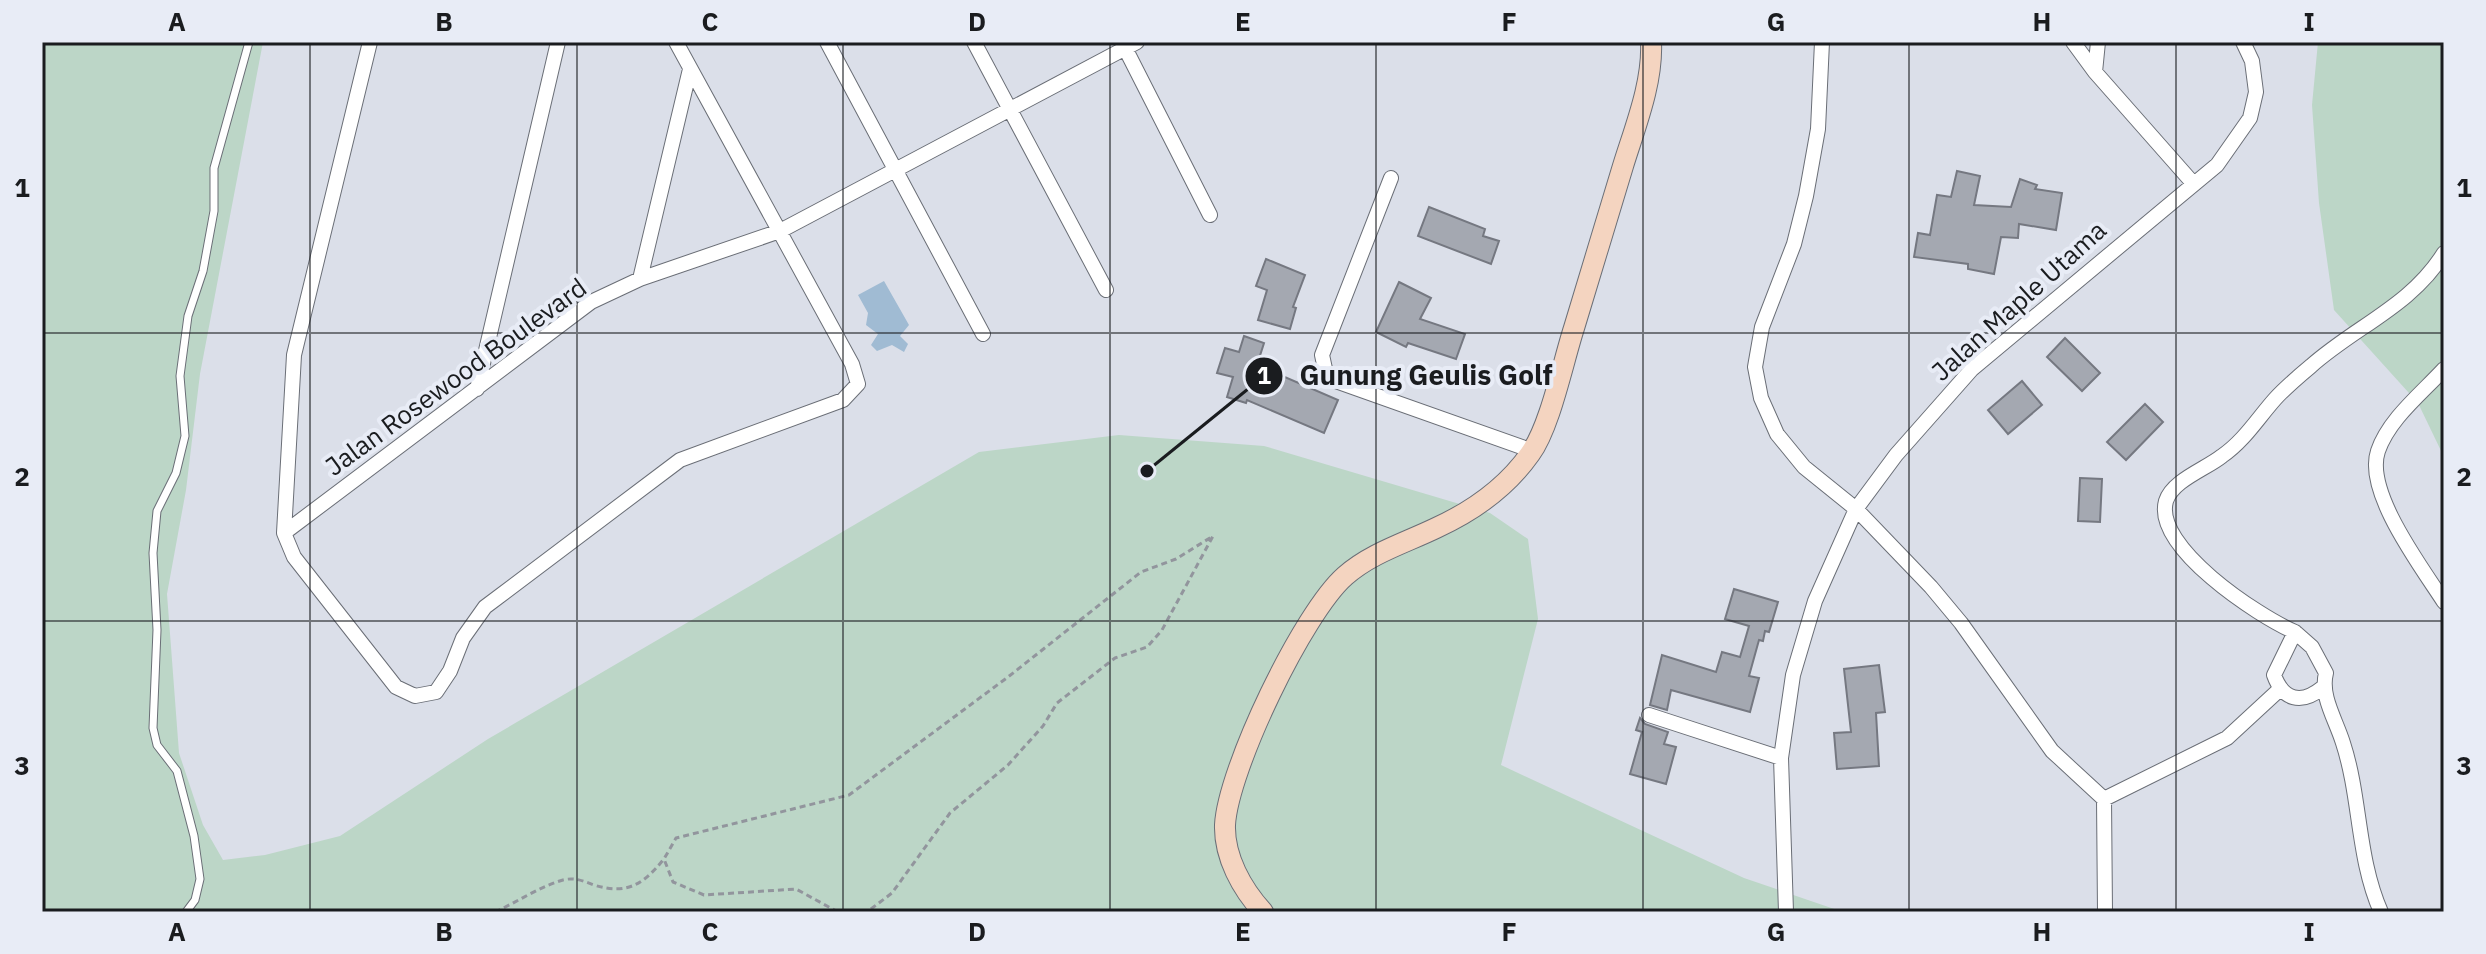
<svg xmlns="http://www.w3.org/2000/svg" width="2486" height="954" font-family="'IBM Plex Sans',sans-serif">
  <rect width="100%" height="100%" fill="#dbdfe9"/>
  <path fill="#bcd6c7" d="M42 42H263L200 374 186 490 167 594 179 753 203 825 223 860 265 855 340 836 488 739 979 452 1119 435 1264 446 1490 513 1528 539 1538 619 1501 765 1744 878 1843 912H42Z
    M2318 42H2444V457L2418 403 2334 310 2319 203 2312 105Z"/>
  <path fill="#a0bbd3" d="M884 281 909 325 900 336 908 344 904 352 892 345 877 351 871 345 878 334 866 325 868 313 858 295Z"/>
  <path fill="#a4a8b1" stroke="#757881" stroke-width="2" d="M1957 171 1980 176 1974 205 2011 207 2020 179 2037 185 2035 189 2062 193 2056 230 2019 224 2018 238 2001 237 1994 274 1968 269V264L1914 257 1918 233 1930 235 1937 195 1951 197Z
    M1429 207 1485 229 1483 236 1499 241 1491 264 1418 236Z
    M1266 259 1305 275 1293 307 1296 308 1290 329 1258 320 1267 290 1256 286Z
    M1399 282 1431 298 1420 319 1465 334 1456 359 1408 343 1406 347 1376 332Z
    M1244 336 1264 343 1257 365 1338 400 1324 433 1247 400 1246 403 1227 397 1233 377 1217 373 1225 348 1239 352Z
    M2065 338 2100 373 2082 391 2047 357Z
    M2022 381 2042 405 2008 434 1988 410Z
    M2145 404 2163 422 2126 460 2107 442Z
    M2080 478 2102 479 2100 522 2078 521Z
    M1734 589 1778 602 1769 632 1765 631 1763 641 1759 640 1749 676 1759 678 1750 712 1671 690 1667 710 1650 705 1662 655 1716 672 1722 652 1740 657 1749 626 1725 619Z
    M1879 665 1885 712 1876 713 1879 766 1837 769 1834 733 1851 732 1844 669Z
    M1640 718 1645 724 1668 732 1664 744 1676 747 1666 784 1630 774 1642 732 1636 730Z"/>
  <g fill="none" stroke-linecap="round" stroke-linejoin="round">
    <g stroke="#6a6e76" stroke-width="9">
      <path id="lane" d="M186 912 195 900 200 879 194 836 177 771 157 745 153 728 157 630 153 553 157 511 176 473 185 436 180 376 188 316 203 271 214 211V168L249 42"/>
    </g>
    <g stroke="#6a6e76" stroke-width="16">
      <path id="street" d="M370 42 294 355 284 533 294 557 396 687 415 696 436 692 450 671 463 638 485 607 680 460 843 400 858 384 852 364 676 42
        M827 42 983 334
        M974 42 1106 290
        M1122 42 1210 215
        M1822 42 1818 129 1806 196 1794 244 1762 327 1755 367 1761 398 1777 434 1804 467 1856 509 1931 587 1961 623 2052 751 2104 799 2105 912
        M2073 42 2095 72 2192 182
        M2095 72 2098 42
        M1391 178 1322 355 1327 378 1533 451
        M640 279 690 69
        M2444 369C2421 394 2389 419 2378 451 2364 492 2423 569 2444 602
        M477 389 558 42
        M284 533 591 302 640 279 780 231 1137 42
        M2295 632C2258 616 2153 547 2166 501 2173 480 2206 469 2222 456 2244 441 2258 418 2275 399 2286 387 2299 376 2311 366 2356 326 2411 306 2444 253
        M2322 688C2301 705 2283 700 2274 675L2295 632 2312 647 2326 673C2320 696 2336 720 2343 743 2361 798 2357 858 2381 912
        M1649 715 1781 758
        M2104 799 2227 738 2279 690
        M1786 912 1781 758 1793 675 1815 601 1856 509 1896 455 1972 369 2217 165 2250 118 2256 92 2252 61 2243 42"/>
    </g>
    <g stroke="#6a6e76" stroke-width="22">
      <path id="secondary" d="M1263 912C1242 889 1224 857 1225 825 1228 769 1303 613 1345 576 1371 553 1405 543 1436 528 1473 511 1506 488 1530 454 1550 427 1563 362 1574 328 1590 274 1607 220 1623 166 1635 127 1653 83 1651 42"/>
    </g>
    <path stroke="#92959d" stroke-width="3" stroke-dasharray="6 4" stroke-linecap="butt" d="M495 912C517 902 541 886 563 880 575 877 583 881 594 885 626 895 643 885 663 860
      M838 912 796 889 704 895 673 882 664 859 676 838 849 795 1008 677 1141 572 1176 559 1213 536 1162 630 1147 647 1115 658 1057 703 1043 726 1008 765 950 813 892 893 867 912"/>
    <use href="#lane" stroke="#fff" stroke-width="7"/>
    <use href="#street" stroke="#fff" stroke-width="14"/>
    <use href="#secondary" stroke="#f4d4c0" stroke-width="20"/>
  </g>
  <path fill="none" stroke="#1a1c1f" stroke-width="2" stroke-opacity="0.55" d="M310 42V912M577 42V912M843 42V912M1110 42V912M1376 42V912M1643 42V912M1909 42V912M2176 42V912M42 333H2444M42 621H2444"/>
  <g text-anchor="middle" stroke-width="8" stroke-linejoin="round" paint-order="stroke">
    <g font-size="26" fill="#1a1c1f" stroke="#e8ecf6">
      <text transform="translate(2019 301) rotate(-42)" y="9">Jalan Maple Utama</text>
      <text transform="translate(456 377) rotate(-36)" y="9">Jalan Rosewood Boulevard</text>
    </g>
  </g>
  <path fill="none" stroke="#1a1c1f" stroke-width="3" d="M1147 471L1264 376"/>
  <g fill="#1a1c1f" stroke="#e8ecf6" stroke-width="3">
    <circle cx="1147" cy="471" r="8"/>
    <circle cx="1264" cy="376" r="20"/>
  </g>
  <g font-size="24" text-anchor="middle" font-weight="bold" fill="#fff">
    <text x="1264" y="384">1</text>
  </g>
  <g font-size="28" text-anchor="middle" font-weight="bold" fill="#1a1c1f" stroke="#e8ecf6" stroke-width="8" stroke-linejoin="round" paint-order="stroke">
    <text x="1426" y="385">Gunung Geulis Golf</text>
  </g>
  <rect width="2486" height="954" fill="none" stroke="#e8ecf6" stroke-width="88"/>
  <rect x="44" y="44" width="2398" height="866" fill="none" stroke="#1a1c1f" stroke-width="3"/>
  <g font-size="26" text-anchor="middle" font-weight="bold" fill="#1a1c1f">
    <text x="177" y="31">A</text>
    <text x="444" y="31">B</text>
    <text x="710" y="31">C</text>
    <text x="977" y="31">D</text>
    <text x="1243" y="31">E</text>
    <text x="1509" y="31">F</text>
    <text x="1776" y="31">G</text>
    <text x="2042" y="31">H</text>
    <text x="2309" y="31">I</text>
    <text x="22" y="197">1</text>
    <text x="2464" y="197">1</text>
    <text x="22" y="486">2</text>
    <text x="2464" y="486">2</text>
    <text x="22" y="775">3</text>
    <text x="2464" y="775">3</text>
    <text x="177" y="941">A</text>
    <text x="444" y="941">B</text>
    <text x="710" y="941">C</text>
    <text x="977" y="941">D</text>
    <text x="1243" y="941">E</text>
    <text x="1509" y="941">F</text>
    <text x="1776" y="941">G</text>
    <text x="2042" y="941">H</text>
    <text x="2309" y="941">I</text>
  </g>
</svg>
